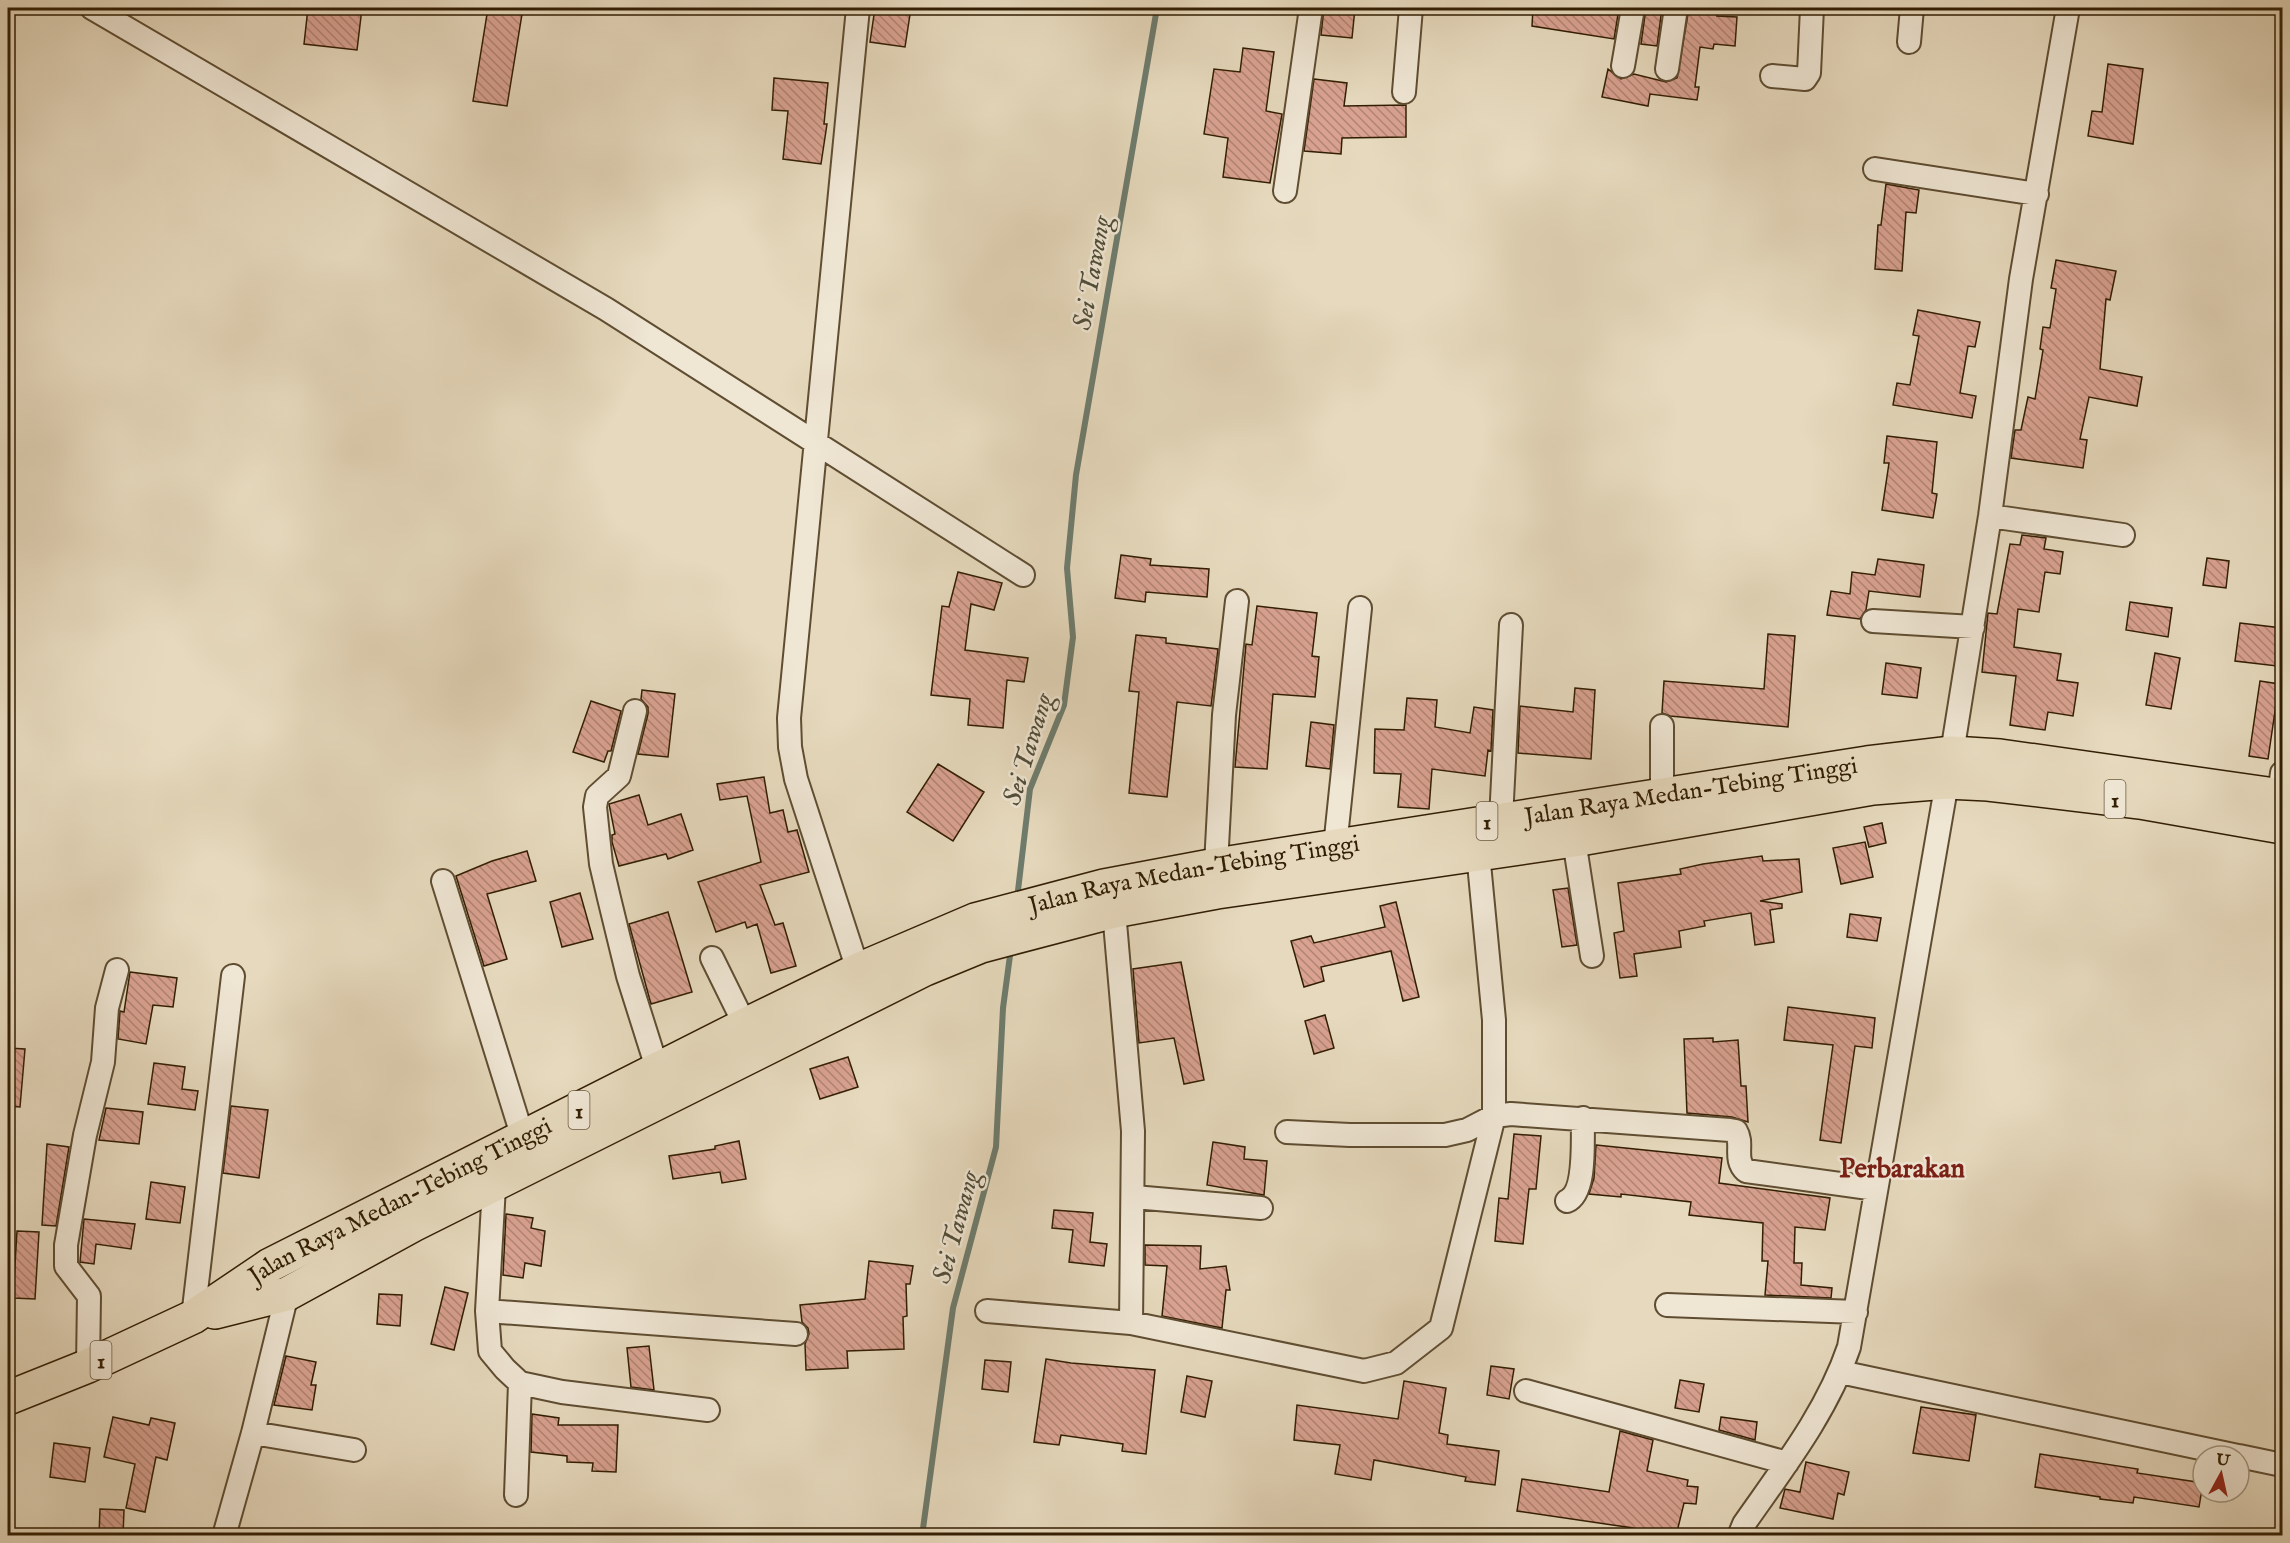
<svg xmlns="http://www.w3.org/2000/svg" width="2290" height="1543" font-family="'IM FELL English',serif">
  <defs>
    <pattern id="building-back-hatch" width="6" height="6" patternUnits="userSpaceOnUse" patternTransform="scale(1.5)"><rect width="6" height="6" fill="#d9a291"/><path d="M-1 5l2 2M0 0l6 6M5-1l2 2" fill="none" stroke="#b18374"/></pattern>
  </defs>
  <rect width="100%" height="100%" fill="#e6d9bd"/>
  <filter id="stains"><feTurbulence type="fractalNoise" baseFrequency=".00333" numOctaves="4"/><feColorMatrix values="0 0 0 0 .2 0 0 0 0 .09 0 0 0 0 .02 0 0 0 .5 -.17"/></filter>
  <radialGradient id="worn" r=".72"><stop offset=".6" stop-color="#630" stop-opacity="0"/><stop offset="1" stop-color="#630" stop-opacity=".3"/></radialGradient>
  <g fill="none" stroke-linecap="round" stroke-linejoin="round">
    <path stroke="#6e7c6d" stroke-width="6" d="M1017 899 1030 789 1064 705 1073 637 1067 568 1076 475 1157 8
      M922 1536 953 1308 996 1147 1003 1008 1011 948"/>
  </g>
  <path fill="url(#building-back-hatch)" stroke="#321e03" stroke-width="1.5" d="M308 8H362L357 50 304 44Z
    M488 8H523L507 106 473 101Z
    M875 8H911L905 47 870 42Z
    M1324 8H1355L1352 38 1321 35Z
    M1533 8H1619L1614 39 1532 26Z
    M1646 8H1662L1657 46 1641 44Z
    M1689 8H1718L1717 16 1737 17 1735 46 1714 44 1713 49 1700 47 1695 87H1699L1697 100 1650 94 1648 106 1602 97 1608 69 1621 79 1634 74 1666 82 1677 78Z
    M1243 48 1274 52 1266 111 1282 114 1270 183 1223 177 1228 138 1204 134 1214 69 1240 72Z
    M2108 64 2143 69 2133 144 2088 136 2092 111 2102 112Z
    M774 78 828 83 824 124H827L821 164 783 159 788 111 772 110Z
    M1314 79 1347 83 1344 106 1406 105V137L1342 138 1341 154 1304 151Z
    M1886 184 1919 190 1916 213 1906 212 1902 271 1875 269 1878 225H1881Z
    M2056 260 2116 271 2110 300 2106 299 2100 369 2142 377 2137 406 2089 397 2080 439 2087 440 2083 468 2011 458 2015 430H2021L2028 397 2035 399 2043 350 2040 349 2043 327 2050 328 2056 289 2051 288Z
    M1918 310 1980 322 1975 347 1968 346 1960 393 1976 396 1972 418 1893 405 1897 383 1910 385 1919 336 1913 335Z
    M1887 436 1937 442 1932 493 1937 494 1933 518 1882 510 1889 463H1884Z
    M2022 535 2046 538 2044 549 2063 552 2060 574 2045 572 2039 612 2018 609 2014 647 2061 654 2057 680 2078 683 2073 716 2048 712 2045 730 2010 725 2016 676 1982 672 1988 613 1997 614 2010 544 2020 545Z
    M1121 555 1151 559 1150 565 1209 569 1207 597 1146 592 1145 602 1115 598Z
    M2207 558 2229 561 2226 588 2203 585Z
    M1878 559 1924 565 1920 597 1869 591 1866 610 1860 619 1827 615 1831 591 1850 594 1852 572 1875 575Z
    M958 572 1002 583 994 610 971 604 965 650 1028 658 1024 682 1007 680 1003 728 968 725 970 699 931 695 942 606 949 607Z
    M2130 602 2172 608 2168 637 2126 630Z
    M1257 606 1317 613 1312 656 1319 657 1315 697 1273 694 1267 769 1235 767 1246 644 1252 645Z
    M2240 623 2282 628 2277 666 2235 661Z
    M1768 634 1795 636 1788 727 1670 716 1662 713 1664 681 1764 689Z
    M1136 635 1166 638V643L1218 649 1211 706 1177 702 1167 797 1129 793 1139 692 1129 691Z
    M2155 653 2180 658 2171 709 2146 705Z
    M1886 663 1921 668 1917 698 1882 694Z
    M2260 681 2279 684 2268 759 2249 756Z
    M1575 688 1595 690 1591 759 1518 753 1520 706 1573 712Z
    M642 690 675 694 668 757 638 754 648 714V707L641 699Z
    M1407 698 1437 700 1435 727 1470 733 1474 707 1493 710 1491 751 1488 750 1485 776 1432 769 1429 809 1398 807 1401 774 1374 773 1375 729 1404 730Z
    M591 701 621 711 611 751H608L604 762 573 752Z
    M1311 722 1334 725 1330 769 1306 766Z
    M938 764 984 792 953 841 907 812Z
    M764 777 770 813 783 810 788 832 797 830 809 872 760 885 775 925 783 923 796 966 771 973 757 924 747 928 745 922 716 932 698 882 761 862 747 796 720 800 717 784Z
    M639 795 648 825 681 814 693 850 668 859 666 854 619 866 612 842V835L615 834 609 804Z
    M1882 823 1886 843 1869 847 1864 827Z
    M1865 842 1873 877 1841 884 1833 848Z
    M527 851 536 881 487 894 507 959 484 966 456 876 492 861Z
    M1762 856 1763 861 1799 859 1802 892 1760 901 1782 904V908L1770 910 1774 942 1755 945 1751 913 1704 921 1705 926 1679 931 1681 947 1634 954 1637 976 1620 978 1614 933 1624 931 1618 883 1681 874 1680 869 1703 864Z
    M1568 888 1577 945 1562 947 1553 890Z
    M580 893 593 939 562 947 550 902Z
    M1396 902 1419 997 1403 1001 1391 951 1321 967 1324 981 1304 987 1291 941 1311 936 1314 943 1385 927 1380 906Z
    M668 912 692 992 651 1004 629 924Z
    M1850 914 1881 918 1877 941 1847 937Z
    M1181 962 1204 1080 1184 1084 1174 1038 1139 1043 1133 969Z
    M130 972 177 978 173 1007 153 1005 146 1044 118 1039 120 1011 124 1012Z
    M1788 1007 1875 1018 1872 1048 1855 1046 1841 1143 1820 1140 1833 1045 1784 1040Z
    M1325 1015 1334 1048 1314 1054 1305 1021Z
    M1713 1038V1042L1738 1040 1741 1086H1746L1748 1122 1732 1117 1687 1113 1684 1039Z
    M8 1048 25 1049 20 1107 8 1106Z
    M848 1057 858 1087 820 1099 810 1069Z
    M154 1063 185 1067 182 1089 198 1091 195 1110 148 1104Z
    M231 1106 268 1110 259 1178 223 1173Z
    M106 1108 143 1112 139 1144 99 1140Z
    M1514 1134 1541 1136 1536 1189H1529L1523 1244 1495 1241 1499 1198 1508 1199Z
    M739 1141 746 1179 722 1183 720 1172 673 1179 669 1156 715 1149V1146Z
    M1213 1142 1245 1147 1244 1159 1267 1161 1264 1195 1207 1185Z
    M47 1144 69 1147 56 1226 42 1225Z
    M1596 1145 1722 1158 1719 1183 1830 1198 1825 1230 1795 1227 1794 1263H1802L1801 1285 1832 1288 1831 1298 1765 1295 1768 1261H1762L1763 1223 1689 1215 1691 1202 1621 1194V1197L1589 1194 1594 1178Z
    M151 1182 185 1187 180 1223 146 1219Z
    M1054 1210 1093 1213 1090 1242 1107 1244 1104 1266 1069 1262 1073 1230 1052 1228Z
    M506 1214 533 1218 531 1228 545 1231 541 1266 525 1263 523 1278 503 1275Z
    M84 1219 135 1224 131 1249 96 1244 94 1264 80 1262Z
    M17 1231 39 1232 35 1299 13 1298Z
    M1145 1245 1201 1246 1200 1269 1226 1266 1230 1290H1226L1222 1328 1162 1316 1167 1266 1145 1265Z
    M869 1261 913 1266 910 1284H906L907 1316 903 1317 904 1349 847 1351 848 1368 806 1370 805 1344 809 1334 808 1328 802 1322 800 1305 865 1299Z
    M445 1287 468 1293 454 1350 431 1344Z
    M379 1294 402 1295 400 1326 377 1324Z
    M649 1346 654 1390 631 1387 627 1348Z
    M286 1356 316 1362 311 1385H316L312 1410 274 1405Z
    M1046 1359 1071 1363 1155 1370 1146 1454 1122 1451 1123 1444 1061 1435 1059 1445 1034 1442Z
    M985 1360 1011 1362 1008 1392 982 1389Z
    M1491 1366 1514 1369 1509 1399 1487 1395Z
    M1187 1376 1212 1381 1205 1417 1181 1412Z
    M1680 1380 1704 1384 1699 1412 1675 1408Z
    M1404 1381 1446 1388 1439 1433 1448 1435 1447 1444 1499 1451 1495 1485 1465 1481 1466 1477 1374 1460 1371 1480 1335 1474 1340 1445 1294 1440 1297 1405 1398 1419Z
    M1921 1407 1976 1415 1969 1461 1913 1453Z
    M532 1414 559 1418 558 1425H618L616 1472 592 1471 593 1463 567 1462V1456L531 1452Z
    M113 1417 149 1425 151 1418 175 1423 167 1460 156 1457 145 1512 126 1508 135 1464 104 1457Z
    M1721 1417 1757 1422 1755 1440 1719 1430Z
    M1620 1431 1653 1440 1647 1471 1688 1480 1687 1486 1698 1487 1696 1504 1684 1503 1676 1536H1632L1633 1528 1517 1511 1522 1479 1609 1492Z
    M54 1443 90 1448 85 1482 50 1477Z
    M2040 1454 2138 1469 2137 1473 2203 1483 2199 1507 2134 1497 2133 1503 2100 1499V1497L2035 1487Z
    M1806 1462 1849 1472 1844 1495 1838 1493 1833 1519 1780 1508 1785 1489 1800 1492Z
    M100 1509 124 1510 123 1536H99Z"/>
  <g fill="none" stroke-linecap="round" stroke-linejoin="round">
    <g stroke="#5f4d32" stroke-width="26">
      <path id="minor" d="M92 8 606 309 1023 575
        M858 8 789 718 790 747 796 779 858 970
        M1909 42 1912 8
        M1623 66 1633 8
        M1667 69 1676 8
        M1772 76 1805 79 1809 73 1812 8
        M1404 92 1411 8
        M1875 169 2037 194
        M1285 191 1311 8
        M1990 516 2123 535
        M1873 621 1973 627
        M635 711 619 776 597 796 595 807 601 864 609 898 628 976 658 1071
        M1662 726V796
        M1952 753 1990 516 2021 279 2068 8
        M2279 795 2282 773
        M1501 819 1511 625
        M1574 840 1592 956
        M1335 847 1360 608
        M1216 865 1224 715 1237 601
        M443 881 523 1138
        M1114 911 1133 1131 1131 1323
        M712 958 745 1025
        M1287 1132 1350 1135H1445L1467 1130 1494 1116 1511 1114 1730 1130 1736 1131C1744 1144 1733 1159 1746 1171L1876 1189
        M494 1186 487 1311 490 1351 505 1369 520 1383 562 1392 708 1410
        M1134 1197 1261 1208
        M1567 1201C1587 1192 1582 1139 1583 1118
        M1667 1305 1856 1312
        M487 1311 796 1334
        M987 1311 1131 1323 1364 1371 1396 1363 1441 1328 1494 1116V1020L1478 853
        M193 1317 233 976
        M88 1366 89 1296 66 1266V1245L85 1135 103 1062 107 1008 117 970
        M1840 1372 2238 1456
        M1526 1391 1787 1463
        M253 1433 354 1450
        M2239 1456 2282 1465
        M516 1495 520 1383
        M224 1536 253 1433 287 1294
        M1739 1536 1744 1524C1783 1468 1827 1412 1849 1347L1947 782"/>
    </g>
    <g stroke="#321e03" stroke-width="36">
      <g id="highway">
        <path d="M215 1312 287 1294 413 1225 925 969 981 946 1114 911 1217 892 1574 840 1873 788 1947 782 1988 784 2140 802 2282 827"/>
        <path id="s1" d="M8 1398 88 1366 193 1317 270 1265 745 1025 858 970 975 920 1104 886 1216 865 1867 763 1952 753 2000 756 2282 796"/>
      </g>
    </g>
    <use href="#minor" stroke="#efe6d4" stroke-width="22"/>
    <use href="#highway" stroke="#e6d9bd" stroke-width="33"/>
  </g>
  <g text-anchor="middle" stroke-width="5" stroke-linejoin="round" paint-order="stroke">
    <g fill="#efe6d4" stroke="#6b5a42" stroke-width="1.5">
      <rect x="2104.5" y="780" width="21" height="38" rx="4.5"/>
      <rect x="1476.5" y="802" width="21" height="38" rx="4.5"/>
      <rect x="568.5" y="1091" width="21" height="38" rx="4.5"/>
      <rect x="90.5" y="1341" width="21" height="38" rx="4.5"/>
    </g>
    <g font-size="22" font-weight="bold" fill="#321e03">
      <text x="2115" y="807">1</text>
      <text x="1487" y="829">1</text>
      <text x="579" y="1118">1</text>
      <text x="101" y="1368">1</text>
    </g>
    <g font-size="24" fill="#321e03" stroke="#efe6d4">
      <text dy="8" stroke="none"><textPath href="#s1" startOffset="1808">Jalan Raya Medan-Tebing Tinggi</textPath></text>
      <text dy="8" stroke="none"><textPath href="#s1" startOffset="1304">Jalan Raya Medan-Tebing Tinggi</textPath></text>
      <text dy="8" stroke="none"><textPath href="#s1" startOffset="440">Jalan Raya Medan-Tebing Tinggi</textPath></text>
    </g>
    <g font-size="26" font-style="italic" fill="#504d38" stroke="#efe6d4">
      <text transform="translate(1091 273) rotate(-80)" y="9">Sei Tawang</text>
      <text transform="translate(1027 749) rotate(-73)" y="9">Sei Tawang</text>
      <text transform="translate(955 1227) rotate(-75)" y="9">Sei Tawang</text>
    </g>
    <g font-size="27" font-weight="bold" fill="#7a1f14" stroke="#efe6d4">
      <text x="1902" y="1177">Perbarakan</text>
    </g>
  </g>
  <rect width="2290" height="1543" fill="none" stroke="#e6d9bd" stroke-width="30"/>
  <rect x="9" y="9" width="2272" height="1525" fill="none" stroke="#321e03" stroke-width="3"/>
  <rect x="15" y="15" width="2260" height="1513" fill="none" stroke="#321e03" stroke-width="1.5"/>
  <g transform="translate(2221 1474) rotate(8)"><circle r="28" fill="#efe6d4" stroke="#a39680" stroke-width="1.5"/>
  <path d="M0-4.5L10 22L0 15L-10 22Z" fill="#8f2418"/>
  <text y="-9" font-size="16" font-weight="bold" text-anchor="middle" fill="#321e03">U</text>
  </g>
  <rect width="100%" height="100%" filter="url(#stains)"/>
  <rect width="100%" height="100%" fill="url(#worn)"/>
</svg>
